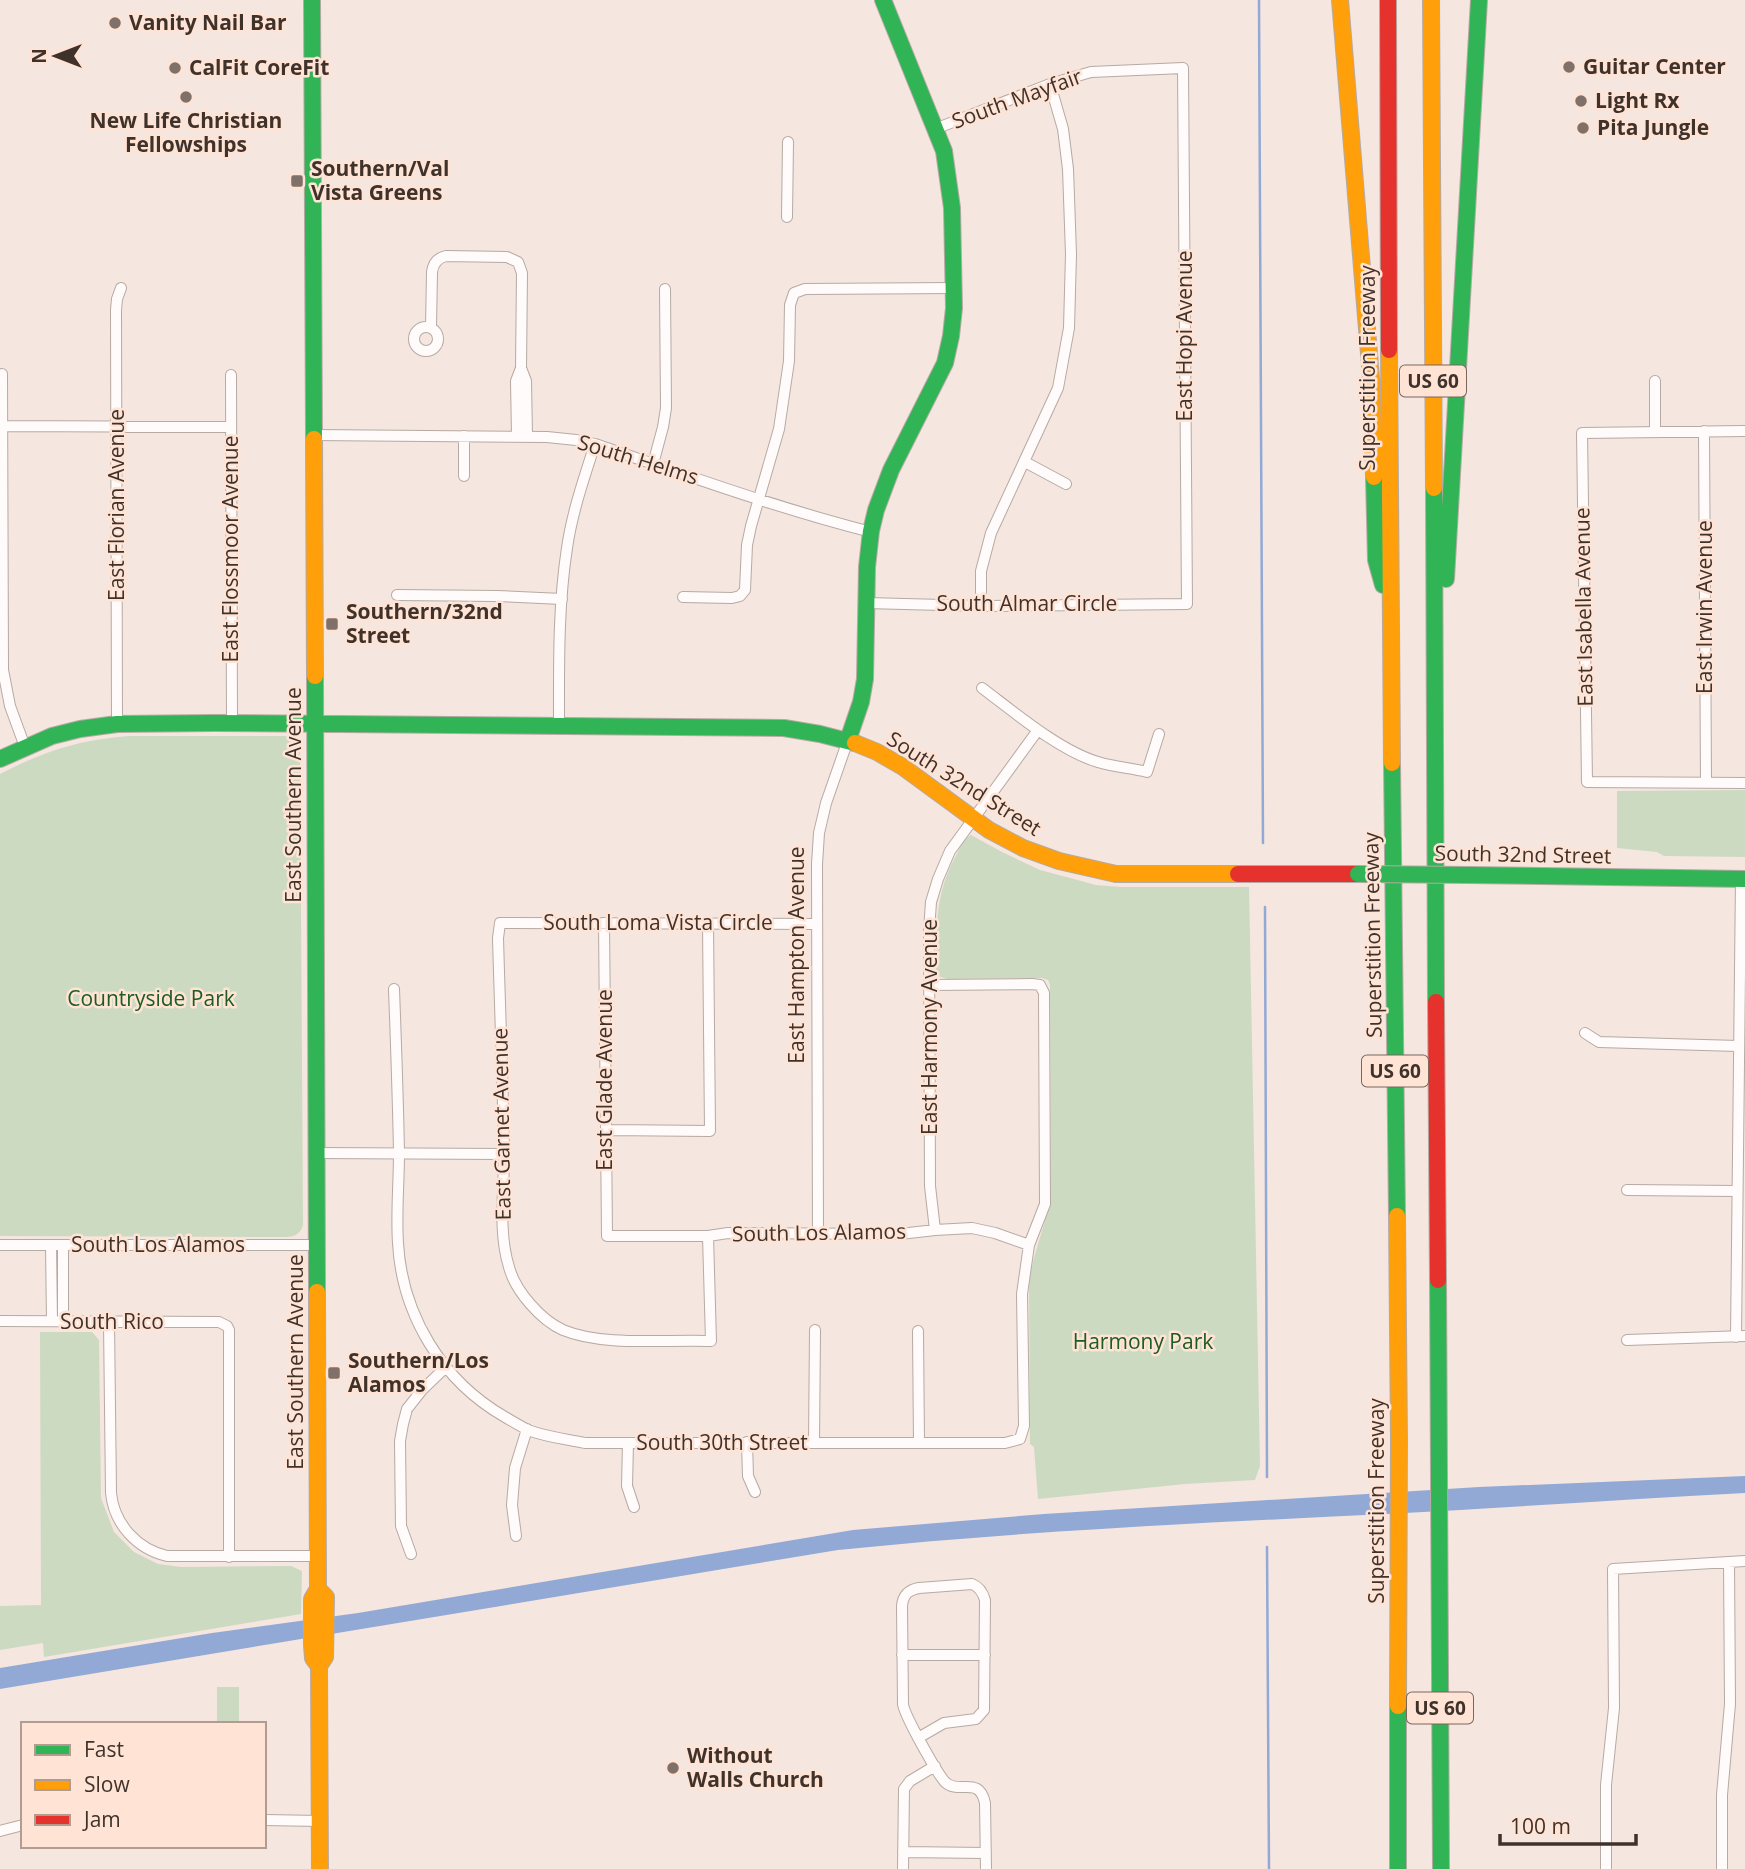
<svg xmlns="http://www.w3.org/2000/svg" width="1745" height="1869" font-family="'Open Sans',sans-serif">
  <rect width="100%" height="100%" fill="#f5e6df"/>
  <path fill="#ccdac2" d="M129 736H287L294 737 300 746 303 1225C301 1233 295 1237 287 1237L0 1236V774C45 751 78 740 129 736Z
    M1745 790V857L1664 856 1657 852 1617 848V791Z
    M971 835 1002 852 1040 870 1096 885 1121 887H1249L1260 1466 1255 1480 1185 1484 1038 1499 1034 1447 1030 1444 1029 1285C1032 1254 1046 1226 1051 1195L1050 985 1048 980 1042 978 947 979 938 976 936 971C936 927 935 891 958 852 961 845 964 839 971 835Z
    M40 1332H92L99 1340 101 1498 114 1532 134 1552 158 1564 181 1567 291 1566 302 1571 301 1614 44 1657 43 1643 0 1650V1606L41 1605Z
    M217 1687H239V1723H217Z"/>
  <path fill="#92a9d6" d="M1745 1476V1493C1625 1499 1506 1508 1386 1514 1203 1523 1020 1531 838 1550L0 1689V1668L212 1633 358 1613 853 1530 1044 1514 1479 1487Z"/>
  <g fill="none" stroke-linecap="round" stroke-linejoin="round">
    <path stroke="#92a9d6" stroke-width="2.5" d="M1259 0 1263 843
      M1265 907 1267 1477
      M1267 1547 1269 1869"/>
    <g stroke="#b6aaa4" stroke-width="12">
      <path id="street" d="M787 217 788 142
        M414 339a12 12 0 1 1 24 0a12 12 0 1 1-24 0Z
        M431 327 432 272C433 264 437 258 446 256L507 257 518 262 522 273 521 368 516 381 517 436
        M521 368 526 381 527 436
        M2 374 3 670 10 706 25 747
        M231 375 232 723
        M1655 381V432
        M0 426 231 427
        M1704 431 1706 783
        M1745 431 1582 433 1587 782 1745 783
        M313 435 547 437 576 440 595 444C686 475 777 508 871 532
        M1025 462 1066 484
        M653 464 663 427 666 408 665 289
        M464 476V436
        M397 595 497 596 562 599
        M683 597 732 598 740 596 745 590 747 545 751 526 779 429 789 361 790 305 794 293 805 289 954 288
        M866 603 981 606 1187 604 1183 68 1091 72 1050 84 935 129
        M981 606V571L991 533 1058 388 1069 328 1071 254 1068 169 1063 129 1050 84
        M982 688C1014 712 1060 751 1098 762 1114 767 1131 768 1147 772L1159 734
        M117 724 116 310 117 299 121 288
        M559 725C559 666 558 606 567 548 572 513 584 478 595 444
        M604 923 607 1236H708L728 1233 900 1234 935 1230 972 1228 995 1233 1029 1245
        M394 989C396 1043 398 1098 399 1153 399 1183 396 1213 398 1243 402 1315 442 1381 505 1417 512 1421 520 1426 528 1430 546 1437 566 1439 585 1443H1005L1020 1439 1024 1426 1022 1294 1029 1245 1045 1204 1044 993 1040 985 1032 984 929 985
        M1585 1033 1599 1042 1738 1046
        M606 1130 710 1131 708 924
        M316 1153 504 1154
        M1627 1190 1737 1191
        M935 1230 930 1186 929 931 931 902 938 879 950 851 1038 730
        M818 1233 817 864 819 833 826 803 848 740
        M708 1236 711 1341C666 1339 604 1347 563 1330 541 1320 515 1291 509 1267 498 1232 504 1192 504 1156 503 1083 500 1010 498 938L500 923 817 924
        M0 1245H316
        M51 1245 52 1321
        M63 1245V1321
        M0 1321 219 1322 227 1326 229 1330V1557
        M109 1322 111 1493C114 1524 137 1549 167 1556H318
        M918 1331 919 1443
        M1736 1337 1741 879
        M1627 1340 1745 1336
        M747 1442 748 1476 755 1492
        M628 1443 627 1486 634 1507
        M814 1443 815 1330
        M516 1536 512 1505 515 1468 527 1429
        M411 1554 401 1526 400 1441 403 1424 407 1409 422 1390 446 1367
        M902 1655H985
        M918 1738 944 1723 976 1719 984 1710 985 1600C983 1593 980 1587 972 1584L919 1588C908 1590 903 1595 902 1606L903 1704C904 1715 937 1773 945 1782 959 1795 979 1775 985 1803L986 1869
        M264 1820 320 1821
        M0 1831 23 1825
        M903 1852 986 1853
        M903 1869 904 1789 910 1781 935 1766
        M1606 1869V1785L1614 1708 1613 1569 1745 1561
        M1722 1869V1795L1730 1704 1729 1562"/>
    </g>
    <g stroke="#b6aaa4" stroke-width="18">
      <path id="fast" d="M312 0 314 439
        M1374 477 1376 560 1383 585
        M1434 488 1436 1002
        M1446 579 1479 0
        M315 676 317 1292
        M848 740 861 702 865 679 867 567 871 531 876 510 891 470 945 363 951 336 954 308 952 208 944 151 883 0
        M0 759 52 736 80 729 117 724 214 723 784 728 820 734 855 743
        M1392 763 1397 1216
        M1469 875 1745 879
        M1438 1280 1441 1869
        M1398 1869V1706"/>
    </g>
    <g stroke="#b6aaa4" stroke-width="18">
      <path id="slow" d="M1340 0 1372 390 1374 477
        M1431 0 1434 488
        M1389 350 1392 763
        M314 439 315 676
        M855 743 877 752 903 767 989 830 1023 848 1059 861 1116 874H1238
        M1397 1216 1399 1440 1398 1706
        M317 1292 318 1589 312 1599V1645L313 1658 319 1666
        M318 1589 326 1597 325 1657 319 1666 320 1869"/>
    </g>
    <g stroke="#b6aaa4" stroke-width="18">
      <path id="jam" d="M1388 0 1389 350
        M1238 874H1358
        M1436 1002 1438 1280"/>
    </g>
    <use href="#street" stroke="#fefbfa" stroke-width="10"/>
    <use href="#fast" stroke="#30b455" stroke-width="16"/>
    <use href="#slow" stroke="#ff9f0a" stroke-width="16"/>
    <use href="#jam" stroke="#e5322d" stroke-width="16"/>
    <g stroke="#b6aaa4" stroke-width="18" stroke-linecap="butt">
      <path id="fast-bridge" d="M1358 874 1469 875"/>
    </g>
    <use href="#fast-bridge" stroke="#30b455" stroke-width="16"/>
  </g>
  <g fill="#7f716a" stroke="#ffe3d5" stroke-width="2.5">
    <circle cx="115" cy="23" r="7"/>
    <circle cx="1569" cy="67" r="7"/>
    <circle cx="175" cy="68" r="7"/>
    <circle cx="186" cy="97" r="7"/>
    <circle cx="1581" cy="101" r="7"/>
    <circle cx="1583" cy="128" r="7"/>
    <rect x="290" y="174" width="14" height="14" rx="3.5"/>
    <rect x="325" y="617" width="14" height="14" rx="3.5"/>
    <rect x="327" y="1366" width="14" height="14" rx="3.5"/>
    <circle cx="673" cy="1768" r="7"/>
  </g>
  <g text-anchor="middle" stroke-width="5" stroke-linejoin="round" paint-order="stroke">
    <g fill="#ffe3d5" stroke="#79675e" stroke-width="2">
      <rect x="1400" y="365.5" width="66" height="31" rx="5"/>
      <rect x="1362" y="1055.5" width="66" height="31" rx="5"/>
      <rect x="1407" y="1692.5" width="66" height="31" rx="5"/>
    </g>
    <g font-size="19" font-weight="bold" fill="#3f322b">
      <text x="1433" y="388">US 60</text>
      <text x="1395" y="1078">US 60</text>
      <text x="1440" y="1715">US 60</text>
    </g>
    <g font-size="21" font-weight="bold" fill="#3f322b" stroke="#ffe3d5" text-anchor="start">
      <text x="129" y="30">Vanity Nail Bar</text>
      <text x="1583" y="74">Guitar Center</text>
      <text x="189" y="75">CalFit CoreFit</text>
      <text x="1595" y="108">Light Rx</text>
      <text x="186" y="128" text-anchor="middle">New Life Christian<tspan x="186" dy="24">Fellowships</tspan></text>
      <text x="1597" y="135">Pita Jungle</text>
      <text x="311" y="176">Southern/Val<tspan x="311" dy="24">Vista Greens</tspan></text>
      <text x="346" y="619">Southern/32nd<tspan x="346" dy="24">Street</tspan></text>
      <text x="348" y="1368">Southern/Los<tspan x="348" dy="24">Alamos</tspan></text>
      <text x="687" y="1763">Without<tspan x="687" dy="24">Walls Church</tspan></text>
    </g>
    <g font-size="21" fill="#3f322b" stroke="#ffe3d5">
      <text transform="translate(1017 99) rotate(-20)" y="7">South Mayfair</text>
      <text transform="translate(1185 336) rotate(-90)" y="7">East Hopi Avenue</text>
      <text transform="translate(1368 368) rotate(-90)" y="7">Superstition Freeway</text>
      <text transform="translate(638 460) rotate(17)" y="7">South Helms</text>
      <text transform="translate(117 505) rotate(-90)" y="7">East Florian Avenue</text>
      <text transform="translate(231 549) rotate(-90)" y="7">East Flossmoor Avenue</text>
      <text x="1027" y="611">South Almar Circle</text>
      <text transform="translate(1584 607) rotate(-91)" y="7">East Isabella Avenue</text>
      <text transform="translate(1705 607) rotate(-90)" y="7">East Irwin Avenue</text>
      <text transform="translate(964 784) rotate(32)" y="7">South 32nd Street</text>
      <text transform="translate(294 795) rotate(-90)" y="7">East Southern Avenue</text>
      <text transform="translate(1523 855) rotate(1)" y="7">South 32nd Street</text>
      <text x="658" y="930">South Loma Vista Circle</text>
      <text transform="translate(1373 935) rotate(-91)" y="7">Superstition Freeway</text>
      <text transform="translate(797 955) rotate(-90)" y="7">East Hampton Avenue</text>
      <text transform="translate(930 1027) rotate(-90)" y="7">East Harmony Avenue</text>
      <text transform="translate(605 1080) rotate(-90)" y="7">East Glade Avenue</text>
      <text transform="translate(502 1124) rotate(-91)" y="7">East Garnet Avenue</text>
      <text transform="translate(819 1233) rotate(-1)" y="7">South Los Alamos</text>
      <text x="158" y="1252">South Los Alamos</text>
      <text x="112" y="1329">South Rico</text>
      <text transform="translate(296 1362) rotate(-90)" y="7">East Southern Avenue</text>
      <text x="722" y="1450">South 30th Street</text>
      <text transform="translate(1377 1501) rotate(-90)" y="7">Superstition Freeway</text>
    </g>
    <g font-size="21" fill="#1b5c21" stroke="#ffe3d5">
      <text x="151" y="1006">Countryside Park</text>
      <text x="1143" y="1349">Harmony Park</text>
    </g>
  </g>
  <rect x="21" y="1722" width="245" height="126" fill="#ffe3d5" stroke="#b29c91" stroke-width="2"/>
  <rect x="35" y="1745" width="35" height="10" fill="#30b455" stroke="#b29c91" stroke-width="2"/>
  <text x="84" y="1757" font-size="21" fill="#3f322b">Fast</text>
  <rect x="35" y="1780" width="35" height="10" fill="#ff9f0a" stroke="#b29c91" stroke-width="2"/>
  <text x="84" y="1792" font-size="21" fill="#3f322b">Slow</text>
  <rect x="35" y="1815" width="35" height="10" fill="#e5322d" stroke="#b29c91" stroke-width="2"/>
  <text x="84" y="1827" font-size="21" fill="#3f322b">Jam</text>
  <g transform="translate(56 56) rotate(270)" stroke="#ffe3d5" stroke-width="5" paint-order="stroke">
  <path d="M0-5L12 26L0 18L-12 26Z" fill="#3f322b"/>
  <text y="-10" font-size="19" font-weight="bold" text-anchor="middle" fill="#3f322b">N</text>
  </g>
  <path d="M1500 1834v10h136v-10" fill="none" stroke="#3f322b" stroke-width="3.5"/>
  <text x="1510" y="1834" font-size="21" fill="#3f322b" stroke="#ffe3d5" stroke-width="5" paint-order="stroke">100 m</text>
</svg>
